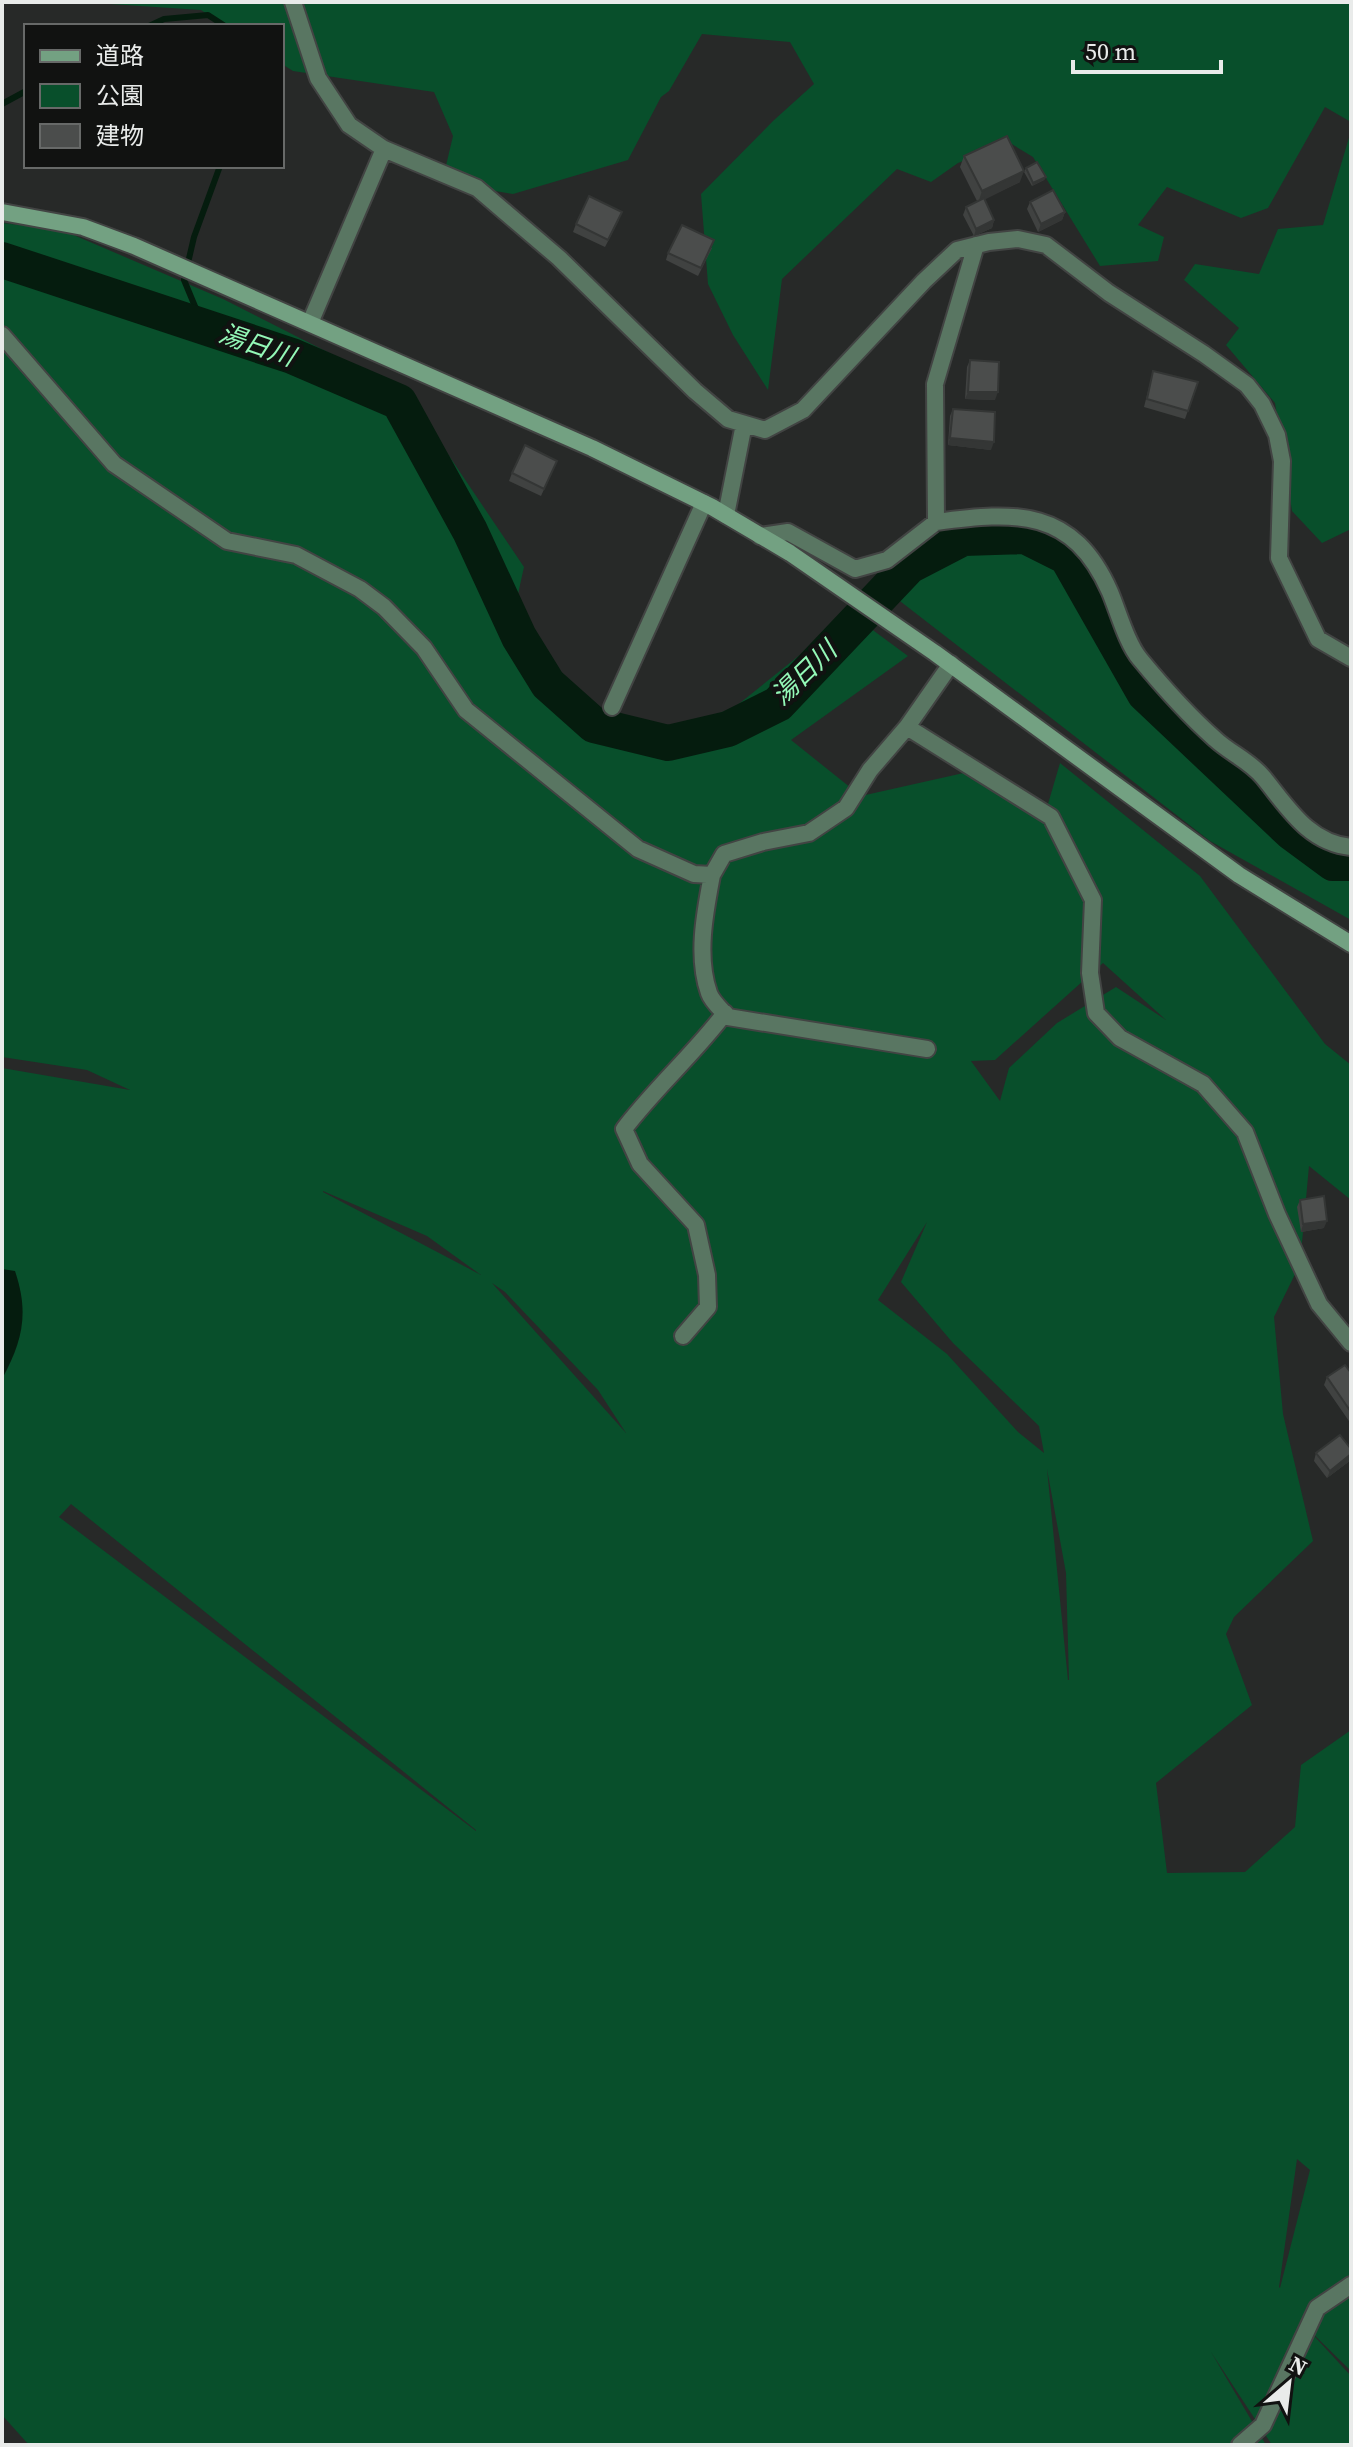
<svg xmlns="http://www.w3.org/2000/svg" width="1353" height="2447" font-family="'Source Serif 4','Noto Sans JP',serif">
  <rect width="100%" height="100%" fill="#272928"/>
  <path fill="#084f2b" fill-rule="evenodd" d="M1351 2V122L1325 107 1268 208 1241 218 1167 187 1138 225 1164 237 1158 261 1100 266 1033 157 1010 143 958 163 931 182 897 169 782 279 768 390 733 335 708 284 701 194 773 121 814 84 790 42 702 34 669 91 661 97 628 160 513 194 477 188 444 174 453 136 434 92 293 71 282 64V26H225L201 10 95 3Z
    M1351 131V529L1322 543 1292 511 1275 403 1226 345 1239 328 1184 280 1195 264 1259 274 1278 229 1323 225Z
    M2 223 62 230 223 299 406 392 524 567 514 612 594 725 653 739 735 707 851 614 908 656 791 740 861 796 977 770 1048 804 1060 763 1200 876 1325 1044 1351 1065V1200L1309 1166 1300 1264 1274 1317 1283 1414 1313 1541 1234 1617 1226 1634 1252 1705 1156 1783 1167 1873 1245 1872 1295 1827 1301 1765 1351 1730V2371L1304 2325 1351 2376V2445H1272L1211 2352 1266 2445H29L2 2415V1068L130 1090 87 1070 2 1057ZM1103 963 1166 1020 1116 987 1057 1023 1009 1068 1000 1101 971 1061 995 1060ZM323 1191 427 1236 481 1275 323 1192ZM927 1222 901 1282 953 1343 1039 1426 1044 1453 1018 1432 947 1354 878 1300ZM492 1283 505 1292 598 1390 626 1433ZM1047 1469 1066 1573 1069 1680H1068ZM71 1504 476 1830V1831L59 1517ZM1297 2159 1310 2170 1280 2288 1279 2287Z
    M1004 545 1064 565 1090 621 1146 707 1275 839 1329 881 1351 880V920L1210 841 896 598 947 559Z"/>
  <path fill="#051c0e" d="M2 1269 15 1271C29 1313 23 1340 2 1379Z"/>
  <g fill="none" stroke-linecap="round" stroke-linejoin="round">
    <path stroke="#051c0e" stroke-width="6" d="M149 26 164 19 208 15 225 26
      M2 104 26 91
      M220 166 194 237 184 280 199 316 292 356"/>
    <path stroke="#051c0e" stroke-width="36" d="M2 260 292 356 399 402 470 531 519 637 548 684 594 725 668 743 728 729 778 704 909 566 963 538 1025 536 1067 557 1145 694 1291 832 1333 863H1351"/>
    <g stroke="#424443" stroke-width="20">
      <path id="street" d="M293 2 318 78 349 125 384 149 477 188 559 258 695 391 728 419 765 430 803 410 924 281 957 250 989 242 1018 239 1046 245 1109 293 1204 354 1247 385 1262 404 1277 435 1282 461 1279 558 1318 639 1351 658
        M976 245 935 384 936 522C1016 511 1073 508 1110 592 1118 611 1127 644 1140 659 1163 687 1188 715 1215 739 1230 753 1250 761 1263 777 1287 806 1308 843 1351 847
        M310 323 384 149
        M2 335 114 464 227 541 296 555 360 589 384 607 424 648 466 710 638 849 694 874 712 875 724 854 763 842 809 833 846 808 870 770 907 727 951 664
        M726 515 744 424
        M760 536 788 532 855 569 887 560 936 522
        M612 707 704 503
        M907 727 1051 817 1093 900 1090 973 1096 1013 1120 1038 1203 1084 1245 1132 1277 1214 1319 1304 1351 1343
        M712 875C705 912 696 956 709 993 712 1002 722 1010 728 1017L927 1049
        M683 1336 708 1307 707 1275 696 1225 640 1164 624 1129C655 1088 694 1054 725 1013
        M1240 2445 1263 2425 1317 2308 1351 2285"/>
    </g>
    <g stroke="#424443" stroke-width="20">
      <path id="secondary" d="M2 212 83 227 134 246 592 448 712 507 790 553 935 653 1239 875 1351 944"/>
    </g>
    <use href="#street" stroke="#597662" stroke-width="16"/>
    <use href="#secondary" stroke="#73a182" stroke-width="16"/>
  </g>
  <path fill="#404241" d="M964 156 1020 182 984 199 994 220 992 228 974 236 963 215 966 207 977 201 960 167Z
    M1026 168 1046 177 1044 180 1032 186 1024 172Z
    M1030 202 1065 212 1062 220 1038 232 1027 209Z
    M619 220 605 247 573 232 576 224Z
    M712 248 698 276 666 260 668 253Z
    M970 360 995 400 965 399 967 367Z
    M1153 371 1198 382 1185 419 1144 407Z
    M953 409 991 450 948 445 950 416Z
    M557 461 541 496 509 481 512 473Z
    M1300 1200 1324 1228 1301 1232 1297 1207Z
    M1351 1373V1424L1324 1385 1327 1377Z
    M1316 1453 1351 1460 1327 1478 1314 1461Z"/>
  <path fill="#343635" d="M1024 171 1020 182 978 203 982 191Z
    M1046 177 1044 180 1032 186 1033 183Z
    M1065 212 1062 220 1038 232 1041 224Z
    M994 220 992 228 974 236 976 229Z
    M968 392H998L995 400 965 399Z
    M950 438 994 442 991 450 948 445Z
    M1327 1221 1324 1228 1301 1232 1303 1224Z
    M1351 1454V1460L1327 1478 1330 1471Z"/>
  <path fill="#4b4d4c" stroke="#343635" stroke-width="2" d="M1007 136 1024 171 982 191 964 156Z
    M1037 162 1046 177 1033 183 1026 168Z
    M1053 190 1065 212 1041 224 1030 202Z
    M589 196 622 212 608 240 576 224Z
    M984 198 994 220 976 229 966 207Z
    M682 225 714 240 701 268 668 253Z
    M970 360 999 362 998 392H968Z
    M1153 371 1198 382 1188 411 1147 399Z
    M953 409 995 412 994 442 950 438Z
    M525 445 557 461 544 489 512 473Z
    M1324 1196 1327 1221 1303 1224 1300 1200Z
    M1345 1365 1351 1373V1412L1327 1377Z
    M1340 1435 1351 1449V1454L1330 1471 1316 1453Z"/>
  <g text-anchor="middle" stroke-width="8" stroke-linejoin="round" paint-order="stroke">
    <g font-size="26" font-style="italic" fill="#94f8b7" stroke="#111211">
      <text transform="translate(257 345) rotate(19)" y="9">湯日川</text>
      <text transform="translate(804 673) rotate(-44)" y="9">湯日川</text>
    </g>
  </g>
  <rect width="1353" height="2447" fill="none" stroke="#e9ebea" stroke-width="8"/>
  <rect x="24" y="24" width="260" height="144" fill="#111211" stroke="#676968" stroke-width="2"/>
  <rect x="40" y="50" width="40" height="12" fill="#73a182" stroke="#676968" stroke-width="2"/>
  <text x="96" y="64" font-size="24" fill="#e9ebea">道路</text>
  <rect x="40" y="84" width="40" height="24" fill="#084f2b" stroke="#676968" stroke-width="2"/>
  <text x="96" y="104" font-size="24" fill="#e9ebea">公園</text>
  <rect x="40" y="124" width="40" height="24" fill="#4b4d4c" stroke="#676968" stroke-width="2"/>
  <text x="96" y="144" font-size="24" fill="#e9ebea">建物</text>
  <g transform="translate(1289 2383) rotate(28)" stroke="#111211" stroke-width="6" paint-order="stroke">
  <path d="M0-6L14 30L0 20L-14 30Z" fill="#e9ebea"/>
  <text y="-12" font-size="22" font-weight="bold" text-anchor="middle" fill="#e9ebea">N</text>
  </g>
  <path d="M1073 60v12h148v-12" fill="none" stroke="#e9ebea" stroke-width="4"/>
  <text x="1085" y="60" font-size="24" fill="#e9ebea" stroke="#111211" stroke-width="6" paint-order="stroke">50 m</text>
</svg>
